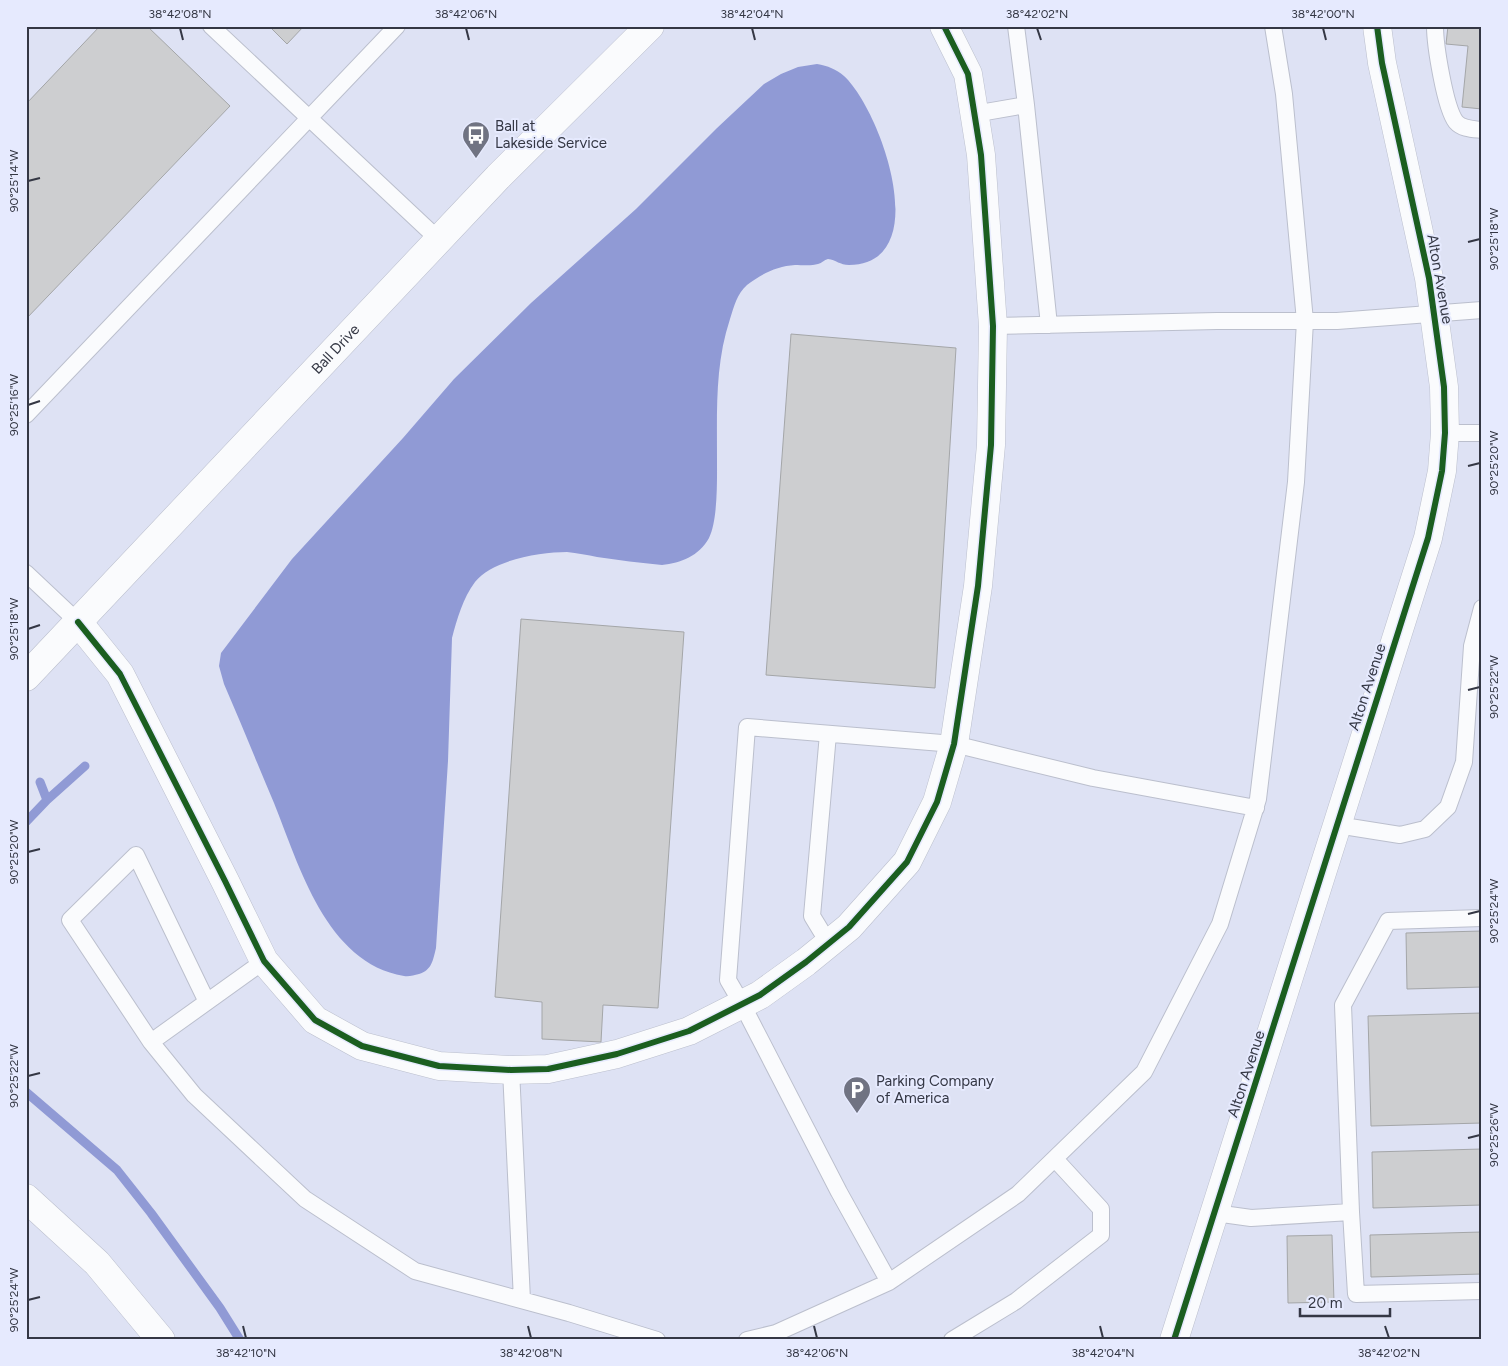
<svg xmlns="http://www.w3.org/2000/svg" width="1508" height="1366" font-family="Figtree,sans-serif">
  <rect width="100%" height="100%" fill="#dee2f4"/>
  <path fill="#909ad5" d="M817 64C828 66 836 69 844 76 881 110 936 264 849 265 840 265 836 260 828 259 824 260 822 263 818 264 812 266 802 265 795 265 777 266 761 274 747 285 737 294 734 306 730 319 715 364 717 411 717 458 717 479 718 520 709 538 699 556 681 563 662 565 640 563 619 560 597 557 588 555 577 553 567 552 540 552 492 560 475 582 463 598 457 619 452 638L448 761 436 948C433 960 432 970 419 974 414 975 409 977 404 976 326 963 299 865 274 803 257 763 241 723 224 684L219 666 221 653 292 559 403 438 454 379 531 303 636 209 717 128 764 84 781 74 798 67Z"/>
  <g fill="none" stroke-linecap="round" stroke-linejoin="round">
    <path stroke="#909ad5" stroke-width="9" d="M47 800 85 766
      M26 822 47 800 40 782
      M26 1092 117 1170 151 1213 220 1308 240 1340"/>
  </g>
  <path fill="#cdced0" stroke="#a4a6a8" d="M100 26H147L230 106 26 319V104Z
    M269 26H304L287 44Z
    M1448 26H1482V109L1462 107 1468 46 1446 44Z
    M791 334 956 348 935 688 766 675Z
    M521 619 684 632 658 1008 603 1005 601 1042 542 1039V1002L495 997Z
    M1482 931V987L1407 989 1406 933Z
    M1482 1013V1123L1371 1126 1368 1016Z
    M1482 1149V1205L1373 1208 1372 1152Z
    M1482 1232V1274L1371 1277 1370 1235Z
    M1332 1235 1334 1302 1288 1303 1287 1236Z"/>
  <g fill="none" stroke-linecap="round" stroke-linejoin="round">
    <g stroke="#bbbfcd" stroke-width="18">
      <path id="lane" d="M211 26 439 240
        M1016 26 1026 105 1049 325
        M1435 26C1435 45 1445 108 1456 122 1462 129 1473 129 1482 130
        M974 114 1026 105
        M993 326 1217 321H1337L1482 310
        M26 415 397 26
        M1445 433H1482
        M26 573 78 622
        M828 734 812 916 829 944
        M1256 808 1093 778 954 744 747 727 728 980 742 1004 839 1192 889 1282 1018 1194 1144 1072 1220 924 1258 799 1296 482 1305 321 1284 94 1273 26
        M1337 825 1400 835 1425 829 1448 807 1464 762 1472 646 1482 608
        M1482 918 1388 921 1343 1005 1351 1212 1356 1294 1482 1291
        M264 961 151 1042 194 1095 305 1199 415 1271 569 1313 657 1340
        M151 1042 70 920 136 855 207 1002
        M511 1070 522 1300
        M1215 1213 1251 1218 1351 1212
        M747 1340 776 1333 889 1282
        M952 1340 1016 1301 1101 1235V1209L1055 1159"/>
    </g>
    <g stroke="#bbbfcd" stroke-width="29">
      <path id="street" d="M78 622 120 674 225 881 264 961 315 1020 362 1046 439 1066 511 1070 548 1069 617 1054 689 1031 760 995 806 962 849 927 907 862 937 802 954 744 978 586 991 445 993 326 981 155 968 74 944 26
        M26 1198 97 1263 161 1340
        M1174 1340 1428 538 1442 471 1445 433 1444 387 1429 278 1382 63 1377 26"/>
    </g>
    <g stroke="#bbbfcd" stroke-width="29">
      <g id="secondary">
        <path id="s1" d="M26 677 498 177 650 26"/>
      </g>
    </g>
    <use href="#lane" stroke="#fafbfd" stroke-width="16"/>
    <use href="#street" stroke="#fafbfd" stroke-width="28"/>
    <use href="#secondary" stroke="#fafbfd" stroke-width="28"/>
    <g stroke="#e6eafe" stroke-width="9">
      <path id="cycleway" d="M78 622 120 674 225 881 264 961 315 1020 362 1046 439 1066 511 1070 548 1069 617 1054 689 1031 760 995 806 962 849 927 907 862 937 802 954 744 978 586 991 445 993 326 981 155 968 74 944 26
        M1174 1340 1428 538 1442 471 1445 433 1444 387 1429 278 1382 63 1377 26"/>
    </g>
    <use href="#cycleway" stroke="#1b5e20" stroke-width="6"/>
  </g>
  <path fill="none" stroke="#343744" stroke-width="2" d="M180 28 183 40M466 28 469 40M752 28 755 40M1037 28 1041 40M1323 28 1326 40M28 181 40 178M1468 242 1480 239M28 405 40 401M1468 466 1480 463M28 629 40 625M1468 690 1480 687M28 852 40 849M1468 914 1480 911M28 1076 40 1073M1468 1138 1480 1135M28 1300 40 1297M243 1326 246 1338M528 1326 531 1338M814 1326 817 1338M1100 1326 1103 1338M1385 1326 1389 1338"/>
  <defs>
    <g id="bus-pin" transform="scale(1.4375)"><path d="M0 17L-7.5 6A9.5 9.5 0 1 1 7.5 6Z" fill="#707382" stroke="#e6eafe"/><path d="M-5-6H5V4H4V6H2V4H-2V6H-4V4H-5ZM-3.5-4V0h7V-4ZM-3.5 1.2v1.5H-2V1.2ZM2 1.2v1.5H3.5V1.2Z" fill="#fff"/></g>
    <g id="parking-pin" transform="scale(1.4375)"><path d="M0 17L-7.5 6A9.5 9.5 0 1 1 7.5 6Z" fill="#707382" stroke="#e6eafe"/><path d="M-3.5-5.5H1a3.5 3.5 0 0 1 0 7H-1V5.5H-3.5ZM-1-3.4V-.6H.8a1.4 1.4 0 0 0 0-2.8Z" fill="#fff"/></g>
  </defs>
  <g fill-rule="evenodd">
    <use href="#bus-pin" x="476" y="135"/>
    <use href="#parking-pin" x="857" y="1090"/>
  </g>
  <g text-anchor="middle" stroke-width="4" stroke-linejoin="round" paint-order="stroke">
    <g font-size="15" fill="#343744" stroke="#e6eafe" text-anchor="start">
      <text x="495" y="131">Ball at<tspan x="495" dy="17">Lakeside Service</tspan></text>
      <text x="876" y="1086">Parking Company<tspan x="876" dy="17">of America</tspan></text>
    </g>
    <g font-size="15" fill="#343744" stroke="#e6eafe">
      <text transform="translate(1440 279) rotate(80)" y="5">Alton Avenue</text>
      <text dy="5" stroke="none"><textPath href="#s1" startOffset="451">Ball Drive</textPath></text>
      <text transform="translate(1367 687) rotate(-72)" y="5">Alton Avenue</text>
      <text transform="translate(1246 1074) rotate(-72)" y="5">Alton Avenue</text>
    </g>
  </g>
  <rect width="1508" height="1366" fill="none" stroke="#e6eafe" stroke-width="55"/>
  <path d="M1300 1308v8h90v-8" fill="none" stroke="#343744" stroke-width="2.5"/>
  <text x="1308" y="1308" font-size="15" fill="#343744" stroke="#e6eafe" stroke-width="4" paint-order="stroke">20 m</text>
  <rect x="28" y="28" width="1452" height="1310" fill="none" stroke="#343744" stroke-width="2"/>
  <g font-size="12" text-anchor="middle" fill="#343744">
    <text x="180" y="18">38°42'08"N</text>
    <text x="466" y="18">38°42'06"N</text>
    <text x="752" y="18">38°42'04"N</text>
    <text x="1037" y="18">38°42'02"N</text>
    <text x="1323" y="18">38°42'00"N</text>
    <text transform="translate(14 181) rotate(-90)" y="4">90°25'14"W</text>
    <text transform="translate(1494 239) rotate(-90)" y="4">90°25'18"W</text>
    <text transform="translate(14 405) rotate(-90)" y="4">90°25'16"W</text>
    <text transform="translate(1494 463) rotate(-90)" y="4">90°25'20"W</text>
    <text transform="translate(14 629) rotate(-90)" y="4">90°25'18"W</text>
    <text transform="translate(1494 687) rotate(-90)" y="4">90°25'22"W</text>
    <text transform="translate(14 852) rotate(-90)" y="4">90°25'20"W</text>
    <text transform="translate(1494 911) rotate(-90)" y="4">90°25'24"W</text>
    <text transform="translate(14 1076) rotate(-90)" y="4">90°25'22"W</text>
    <text transform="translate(1494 1135) rotate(-90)" y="4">90°25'26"W</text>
    <text transform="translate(14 1300) rotate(-90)" y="4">90°25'24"W</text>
    <text x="246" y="1357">38°42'10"N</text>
    <text x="531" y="1357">38°42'08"N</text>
    <text x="817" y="1357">38°42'06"N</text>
    <text x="1103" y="1357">38°42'04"N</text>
    <text x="1389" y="1357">38°42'02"N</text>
  </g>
</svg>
